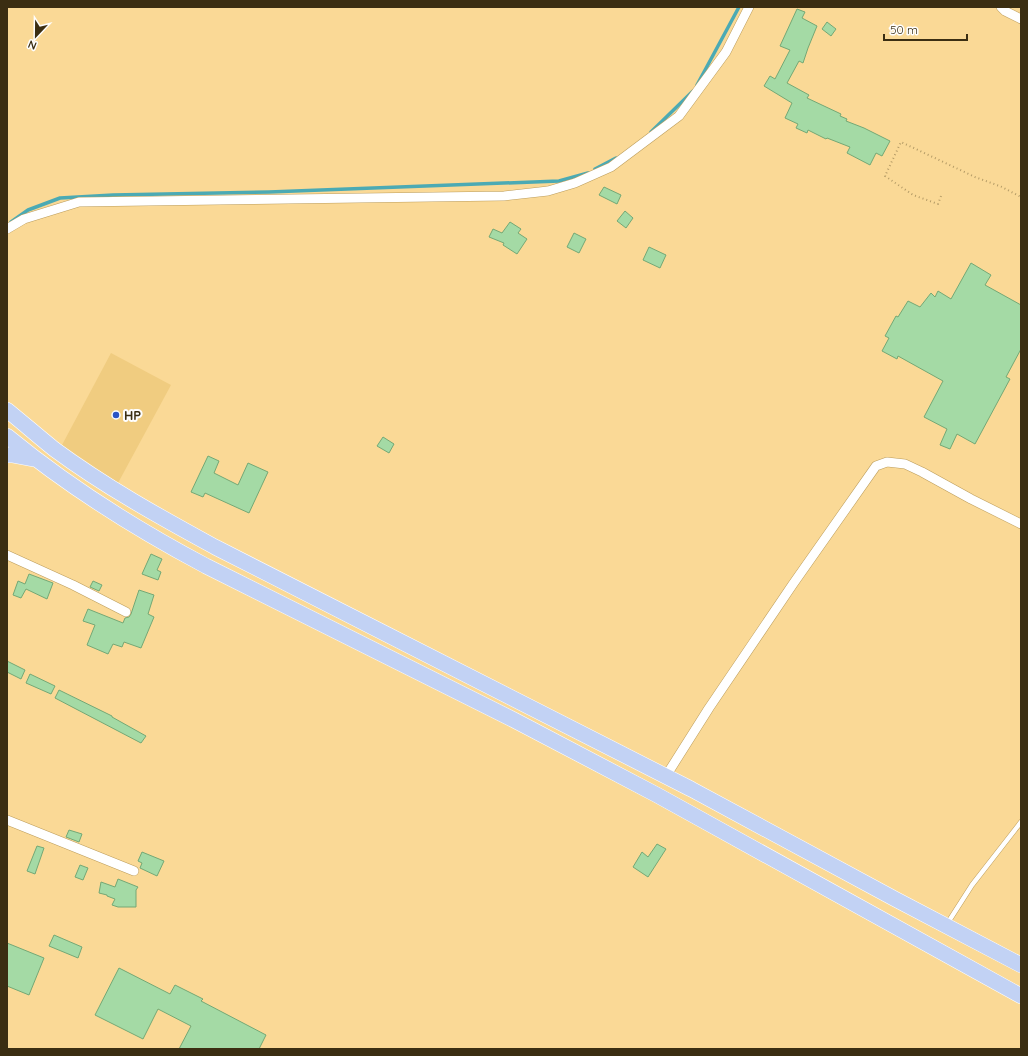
<svg xmlns="http://www.w3.org/2000/svg" width="1028" height="1056" font-family="Quicksand,sans-serif">
  <rect width="100%" height="100%" fill="#fad996"/>
  <path fill="#f0cc80" d="M111 353 171 385 118 483 62 445Z"/>
  <g fill="none" stroke-linecap="round" stroke-linejoin="round">
    <path stroke="#4baab4" stroke-width="3.5" d="M697 85 739 7
      M651 132 693 91
      M595 169 616 158
      M11 222 28 210 60 198 113 195 269 192 559 181 588 173"/>
  </g>
  <path fill="#a4daa5" stroke="#74a875" d="M797 9 805 12 802 18 817 26 808 48 803 63 799 61 787 83 809 95 807 98 841 114 840 116 847 119 846 121 864 128 890 141 882 156 876 153 870 165 847 153 850 147 827 138 826 139 808 130 807 133 796 128 798 124 785 118 792 103 764 86 770 76 775 79 790 50 780 46Z
    M827 22 836 29 831 36 822 29Z
    M604 187 621 195 617 204 599 195Z
    M625 211 633 218 626 228 617 221Z
    M510 222 521 229 518 233 527 239 517 254 503 245 504 243 489 237 493 229 502 233Z
    M574 233 586 239 579 253 567 247Z
    M649 247 666 255 660 268 643 260Z
    M971 263 991 275 985 285 1021 305V349L1006 377 1010 379 975 444 957 434 950 449 940 445 947 429 924 417 943 381 898 356 897 359 882 351 889 338 885 336 896 316 898 317 908 301 920 307 931 293 935 297 938 291 951 299Z
    M383 437 394 444 389 453 377 446Z
    M208 456 219 461 214 473 238 485 248 463 268 472 249 513 205 493 203 497 191 492Z
    M151 554 162 559 157 570 161 572 158 580 142 574Z
    M29 574 53 583 47 599 26 589 21 598 13 595 18 581 25 584Z
    M93 581 102 585 99 591 90 587Z
    M139 590 154 595 148 614 154 617 141 648 124 642 122 647 113 644 108 654 87 645 95 625 83 621 88 609 123 623 125 618 129 617 131 614Z
    M7 661 25 670 21 679 7 672Z
    M30 674 55 686 51 694 26 683Z
    M59 690 112 716V717L146 736 141 743 55 698Z
    M69 830 82 834 79 842 66 837Z
    M657 844 666 849 648 877 633 867 642 852 648 857Z
    M37 846 44 848 35 874 27 871Z
    M142 852 164 861 157 876 140 868 142 863 138 861Z
    M80 865 88 868 83 880 75 877Z
    M118 879 138 887 136 890V907H118L112 905 115 899 107 896V895L99 893 101 882 115 887Z
    M54 935 82 947 78 958 49 946Z
    M7 943 44 958 29 995 7 986Z
    M119 968 170 994 175 985 203 999 201 1001 266 1035 259 1049H179L191 1026 158 1009 143 1039 95 1015Z"/>
  <g fill="none" stroke-linecap="round" stroke-linejoin="round">
    <g stroke="#bc9d5b" stroke-width="5.5">
      <path id="service" d="M947 924 972 885 1021 822"/>
    </g>
    <g stroke="#bc9d5b" stroke-width="10">
      <path id="minor" d="M1001 7 1005 11 1021 19
        M7 229 24 219 79 202 504 196 548 191 575 183 611 167 679 116 726 52 749 7
        M7 555 73 585 126 612
        M666 776 709 708 793 584 876 466 887 462 905 464 922 472 971 499 1021 524
        M7 820 134 871"/>
    </g>
    <g stroke="#fff" stroke-width="16">
      <path id="trunk" d="M7 410C23 423 38 436 54 449 104 486 160 517 215 547L691 789 895 899 1021 965
        M7 436C69 487 136 529 206 566L514 720 657 795 1021 996
        M7 455H12L33 459"/>
    </g>
    <path stroke="#b49b66" stroke-width="2" stroke-dasharray="1 3" stroke-linecap="butt" d="M941 196 938 204 913 195 885 176 901 142 975 177 1002 187 1021 197"/>
    <use href="#service" stroke="#fff" stroke-width="4.5"/>
    <use href="#minor" stroke="#fff" stroke-width="9"/>
    <use href="#trunk" stroke="#c2d2f4" stroke-width="15"/>
  </g>
  <circle fill="#2d55c5" stroke="#fefefe" stroke-width="1.5" cx="116" cy="415" r="4"/>
  <g text-anchor="middle" stroke-width="4" stroke-linejoin="round" paint-order="stroke">
    <g font-size="13" font-weight="bold" fill="#3b2e12" stroke="#fefefe" text-anchor="start">
      <text x="124" y="420">HP</text>
    </g>
  </g>
  <rect width="1028" height="1056" fill="none" stroke="#3b2e12" stroke-width="16"/>
  <g transform="translate(36 36) rotate(202)" stroke="#fefefe" stroke-width="3" paint-order="stroke">
  <path d="M0-3L7 15L0 10L-7 15Z" fill="#3b2e12"/>
  <text y="-6" font-size="11" font-weight="bold" text-anchor="middle" fill="#3b2e12">N</text>
  </g>
  <path d="M884 34v6h83v-6" fill="none" stroke="#3b2e12" stroke-width="2"/>
  <text x="890" y="34" font-size="12" fill="#3b2e12" stroke="#fefefe" stroke-width="3" paint-order="stroke">50 m</text>
</svg>
